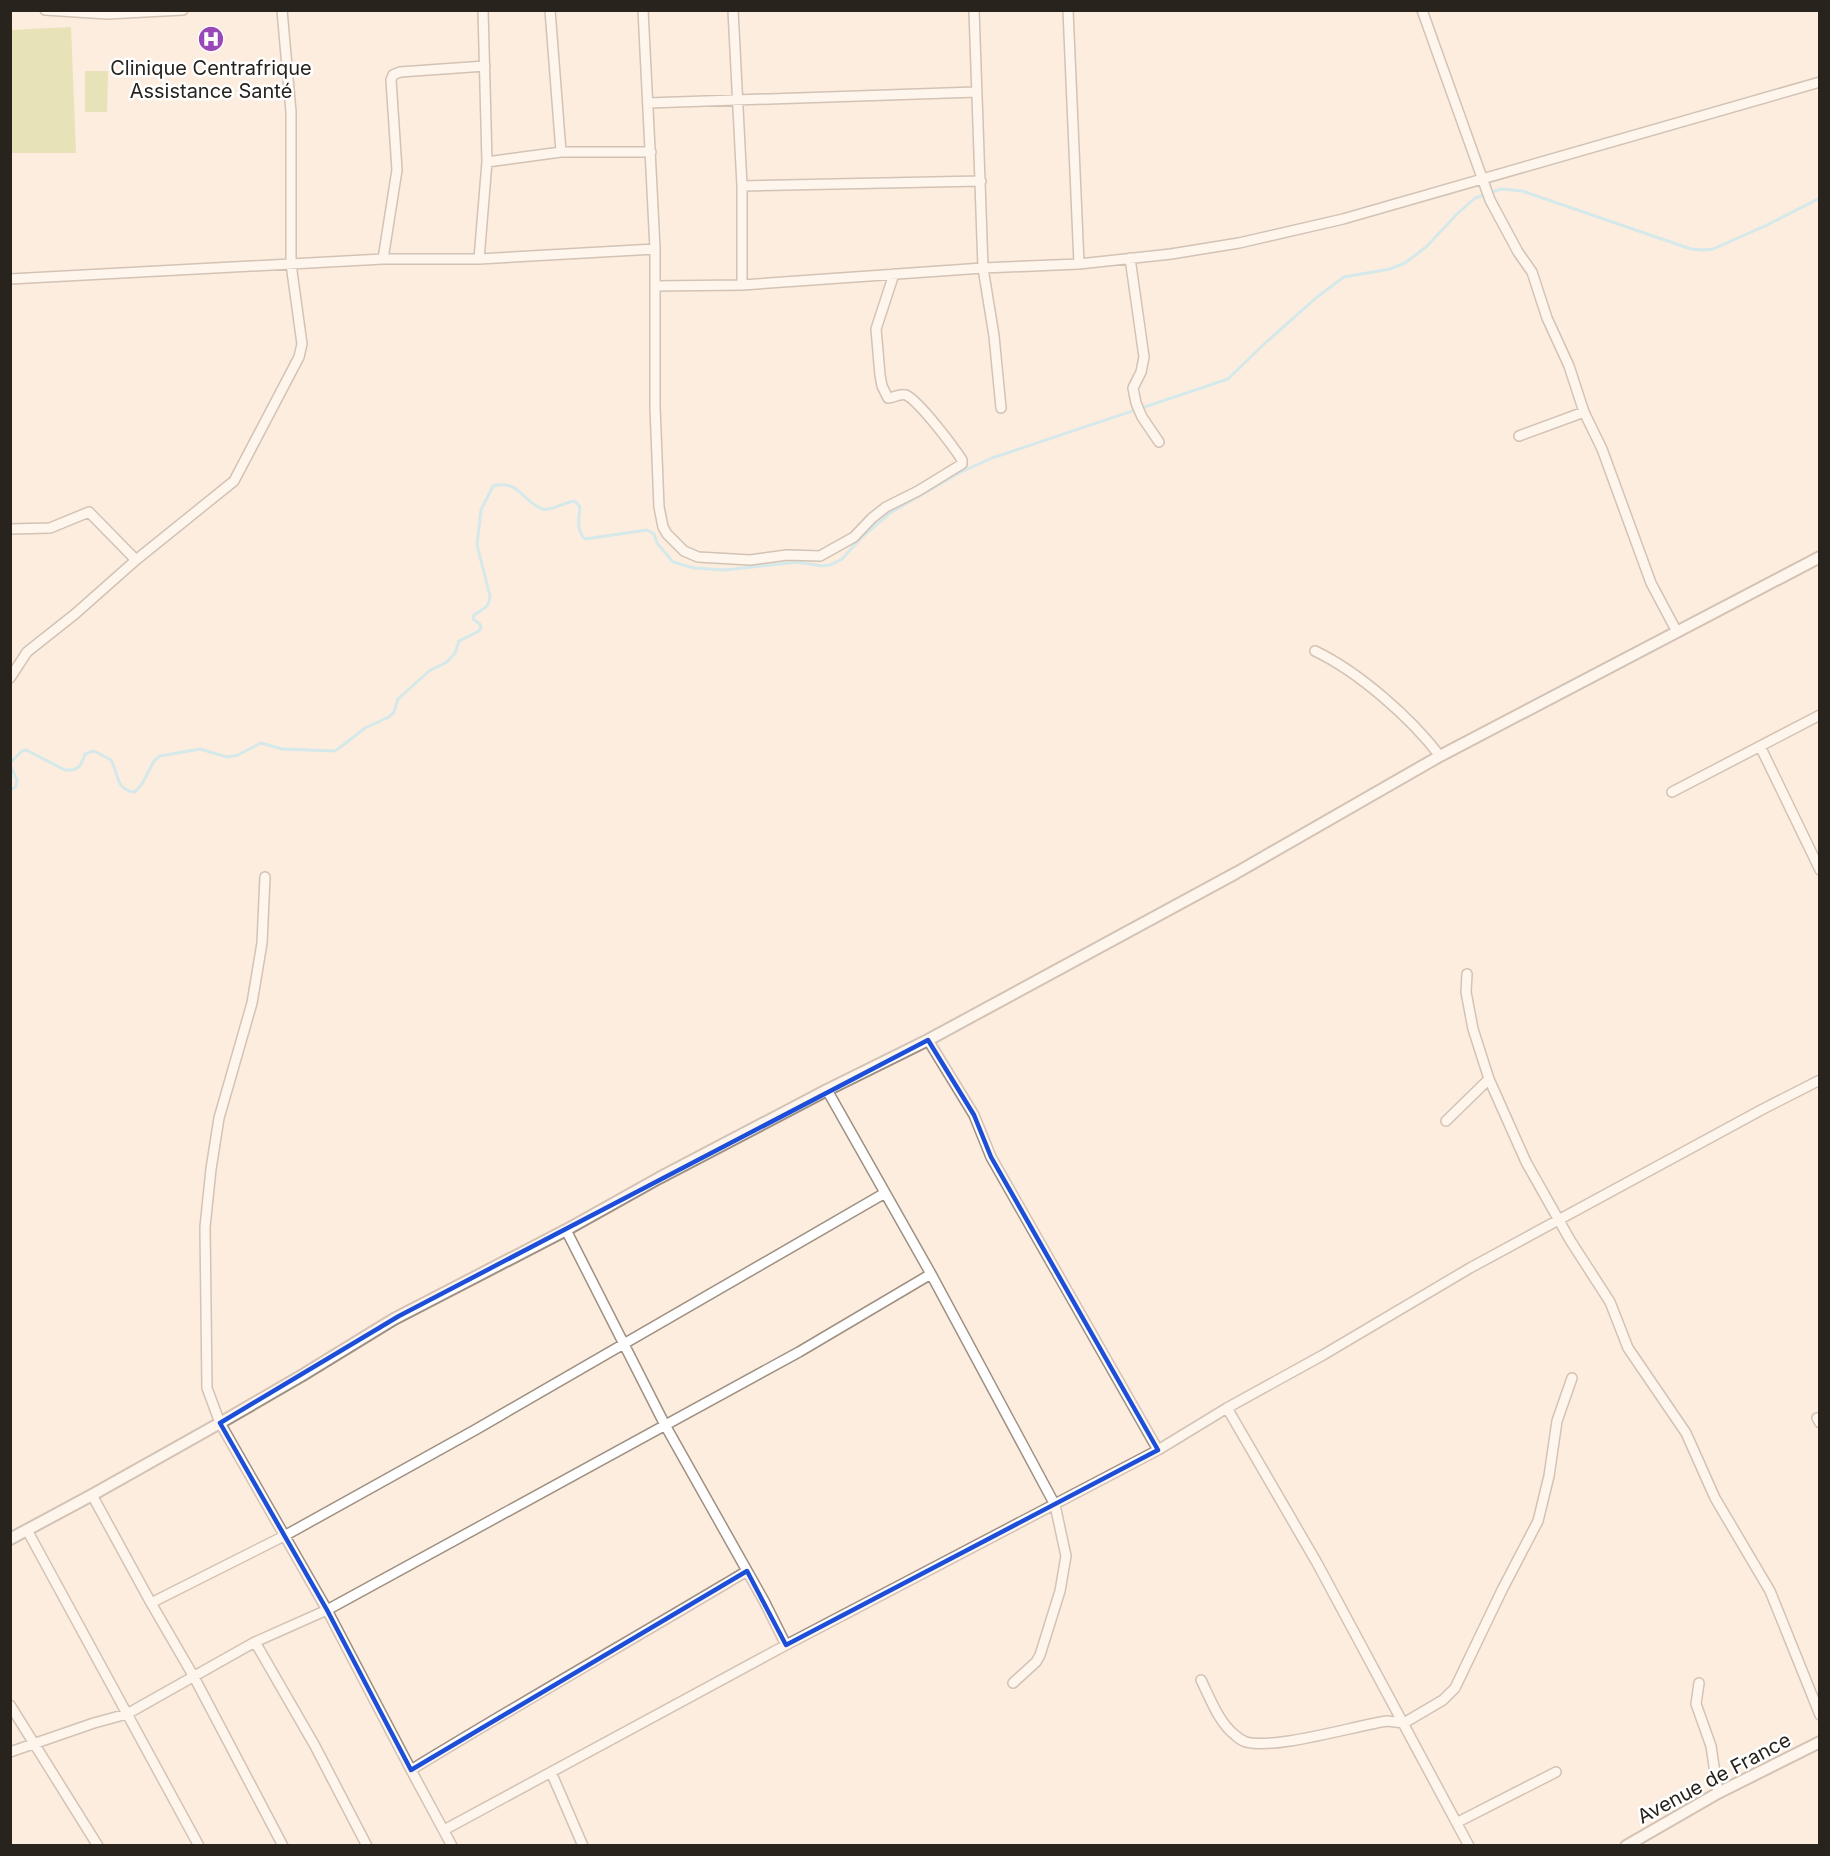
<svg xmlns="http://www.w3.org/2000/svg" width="1830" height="1856" font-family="Inter,sans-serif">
  <rect width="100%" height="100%" fill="#fdedde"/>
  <path fill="#cdd687" d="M71 27 76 153H11V30Z
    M85 71H108L107 112H85Z"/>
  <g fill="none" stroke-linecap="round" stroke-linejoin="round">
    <path stroke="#a4e3f8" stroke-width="3" d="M10 763 22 751 26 750 65 770C79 771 81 766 85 754L94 751 111 760C119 774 115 790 135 792L142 784 154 761 160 756 200 749 227 757 238 755 261 743 282 749 334 751 338 749 365 728 389 717 394 712 398 699 429 671 447 662 455 653 459 641 479 631 481 627 480 624 473 619 474 615C482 609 489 609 490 596L477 545 481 510 493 486C520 479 523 503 543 509 553 511 564 502 575 501L580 507C579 518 576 531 585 539L647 530 654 534 657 543 673 562 694 568 725 570 797 562 822 566 830 565 842 559 861 538 890 513 959 473 992 458 1228 379 1262 346 1317 297 1344 277 1390 269 1405 263 1426 247 1457 214 1475 198 1501 189 1522 191 1691 249 1702 250 1713 249 1765 226 1820 198
      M10 765 17 780 16 787 10 790"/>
    <g stroke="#9f9082" stroke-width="12">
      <path id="minor" d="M45 10 107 14 183 10
        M550 10 561 152
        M643 10 655 249V407L659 507 663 527 667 534 684 551 698 557 750 560 787 555 820 556 854 537 872 518 886 507 918 491 962 464V460C953 446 919 401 906 395 900 393 893 398 888 398L882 386 880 375 876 329 894 274
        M733 10 742 186V285
        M974 10 983 268 994 336 1001 408
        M1068 10 1079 264
        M1422 10 1490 200 1518 252 1532 272 1547 318 1569 366 1584 412 1602 449 1651 583 1677 632
        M648 103 976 92
        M487 162 561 152H651
        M742 186 981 181
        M1130 258 1144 357 1141 372 1133 388 1136 403 1142 417 1159 442
        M383 259 397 170 391 80 393 75 400 72 485 66
        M479 259 487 162 483 10
        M10 279 383 259H479L655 249
        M655 286 742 285 983 268 1079 264 1171 254 1239 243 1343 219 1820 82
        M1519 436 1584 412
        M10 529 50 528 89 512 136 560
        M1315 651C1359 672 1411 718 1440 756
        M10 678 27 652 75 614 136 560 234 481 299 357 302 344 291 264V112L282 10
        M1760 746 1820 870
        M1672 792 1820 715
        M265 877 262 943 252 1003 219 1118 211 1169 205 1227 207 1388 220 1423 327 1610 411 1770 452 1846
        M1467 974 1466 992 1473 1029 1489 1079 1526 1162 1570 1240 1610 1302 1628 1348 1686 1433 1715 1498 1770 1591 1820 1715
        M928 1040 974 1115 991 1157 1158 1450
        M827 1090 931 1274 1055 1505 1066 1556 1060 1591 1040 1655 1036 1662 1013 1683
        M1446 1121 1489 1079
        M566 1230 665 1425 764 1601 786 1645
        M1227 1408 1317 1563 1469 1846
        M1817 1418 1820 1423
        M92 1495 151 1603 194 1677 283 1846
        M27 1530 199 1846
        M151 1603 286 1535 475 1430 885 1193
        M255 1642 315 1746 367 1846
        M1201 1680C1210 1698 1219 1723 1235 1735 1238 1738 1243 1741 1246 1742 1275 1750 1354 1726 1387 1721L1404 1723 1443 1700 1455 1688 1502 1590 1538 1521 1549 1476 1557 1421 1572 1378
        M1699 1683 1696 1704 1711 1746 1718 1793
        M10 1705 98 1846
        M10 1752 94 1723 127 1714 255 1642 327 1610 799 1352 931 1274
        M411 1770C522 1702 635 1638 747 1571
        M551 1772 583 1846
        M1458 1822 1556 1772
        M444 1830 786 1645 1158 1450 1227 1408 1323 1355 1470 1268 1763 1109 1820 1080"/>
    </g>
    <g stroke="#9f9082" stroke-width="14">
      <path id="tertiary" d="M10 1539 92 1495 220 1423 301 1376 394 1319 566 1230 659 1178 827 1090 928 1040 1236 873 1440 756 1820 557
        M1626 1846 1718 1793 1820 1742"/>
    </g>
    <use href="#minor" stroke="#fff" stroke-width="9"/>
    <use href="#tertiary" stroke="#fff" stroke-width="10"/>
  </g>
  <path d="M0 0H1830V1856H0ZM928 1040 974 1115 991 1157 1158 1450 786 1645 747 1571 411 1770 327 1610 220 1423 399 1316Z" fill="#fdedde" fill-opacity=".55" fill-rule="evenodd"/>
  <path fill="none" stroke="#1d4ed8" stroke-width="4.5" stroke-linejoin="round" d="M928 1040 974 1115 991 1157 1158 1450 786 1645 747 1571 411 1770 327 1610 220 1423 399 1316Z"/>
  <defs>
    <g id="hospital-disc" transform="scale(1.35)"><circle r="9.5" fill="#9948b7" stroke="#fff"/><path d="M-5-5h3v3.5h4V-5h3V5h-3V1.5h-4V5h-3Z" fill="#fff"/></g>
  </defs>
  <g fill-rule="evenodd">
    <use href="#hospital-disc" x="211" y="39"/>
  </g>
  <g text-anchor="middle" stroke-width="5" stroke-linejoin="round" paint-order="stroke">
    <g font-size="20" fill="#28231d" stroke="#fff">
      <text x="211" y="75">Clinique Centrafrique<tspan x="211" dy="23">Assistance Santé</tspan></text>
    </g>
    <g font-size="20" fill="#28231d" stroke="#fff">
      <text transform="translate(1714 1778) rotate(-28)" y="7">Avenue de France</text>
    </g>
  </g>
  <rect width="1830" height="1856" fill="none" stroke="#28231d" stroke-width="24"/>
</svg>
